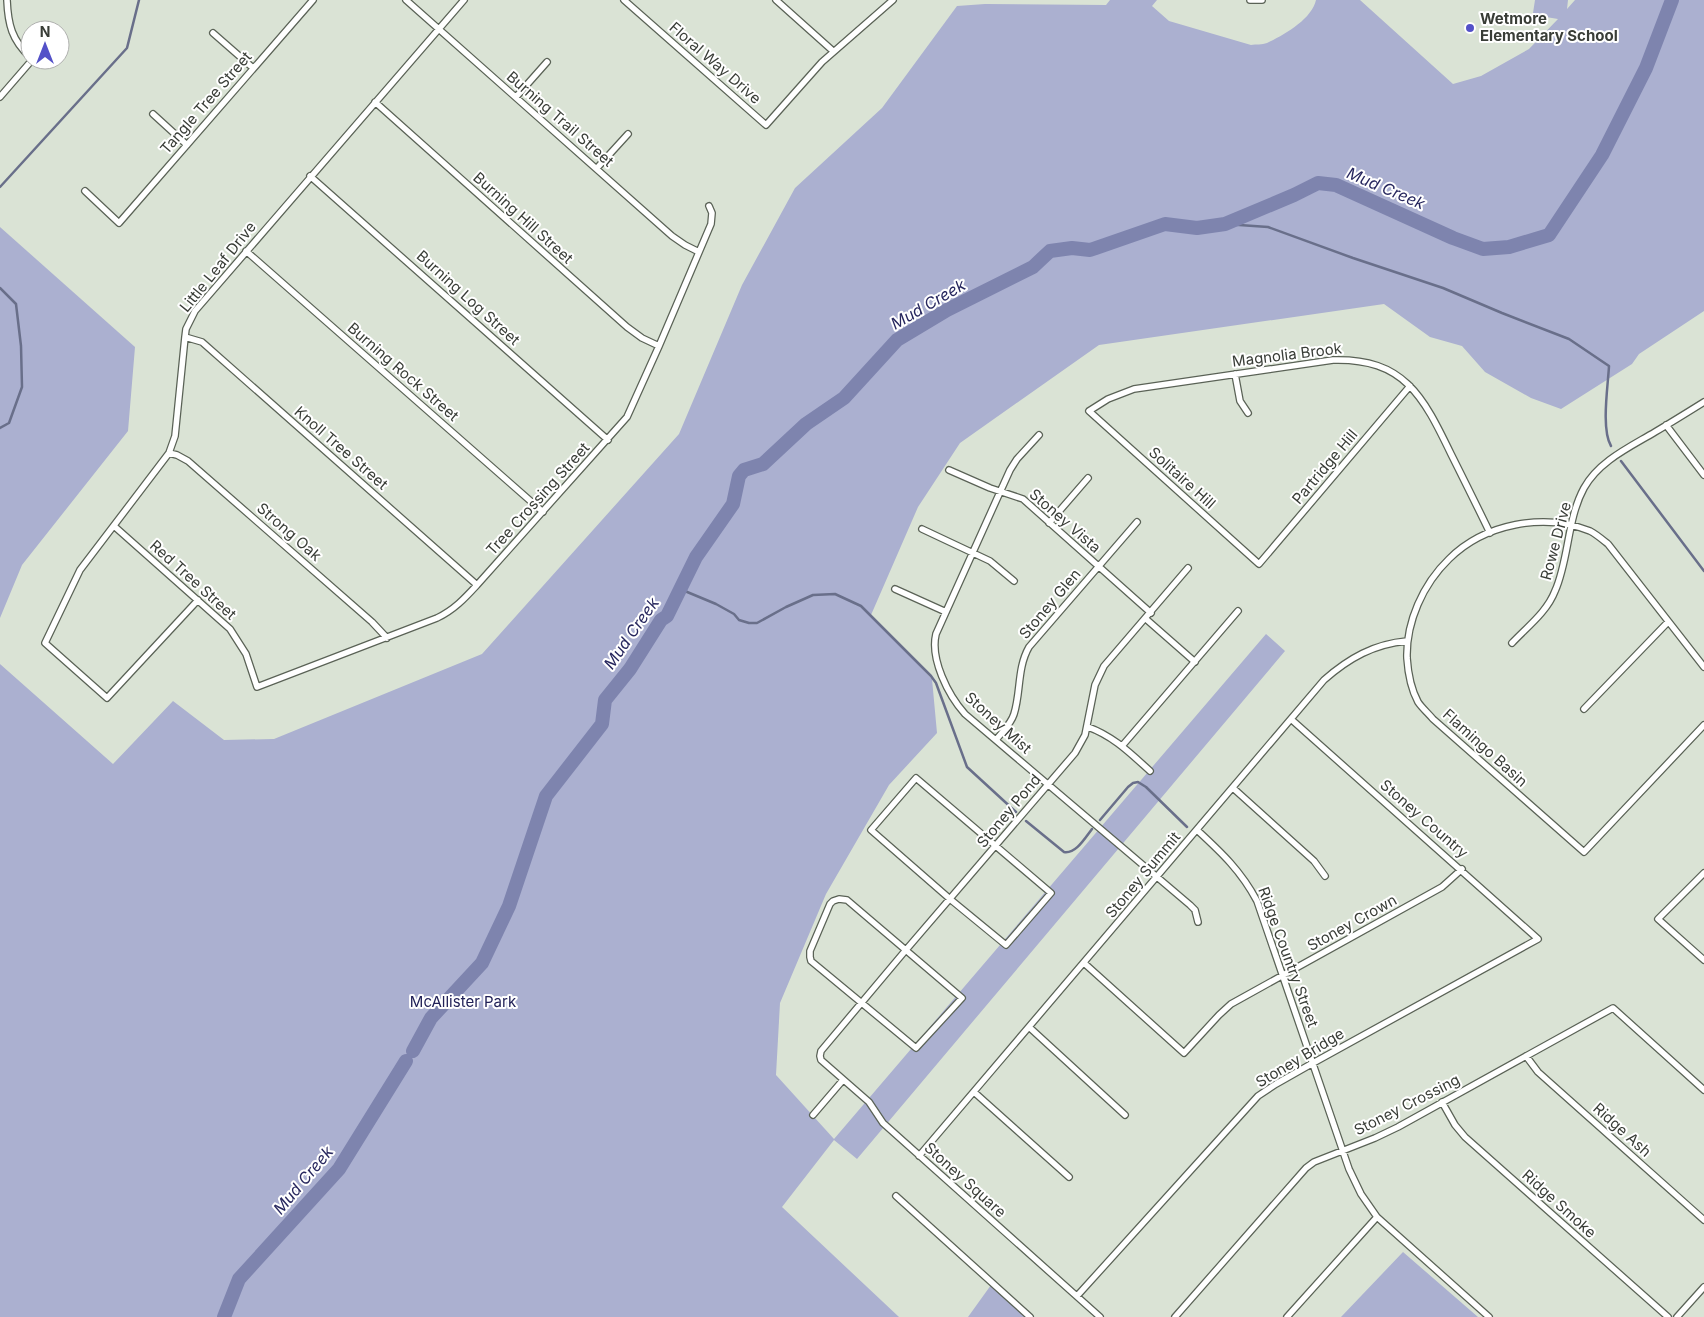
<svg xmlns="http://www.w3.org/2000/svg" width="1704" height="1317" font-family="Inter,sans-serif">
  <rect width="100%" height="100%" fill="#dae3d5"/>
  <path fill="#abb0d0" d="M1110 0H1157L1152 6 1169 21 1251 45C1256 44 1262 45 1267 43 1284 35 1312 19 1316 0H1360L1453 84 1481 76 1529 49 1558 19 1534 15 1533 13 1535 0H1568L1567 9 1575 0H1704V311L1639 354 1632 364 1561 409 1531 398 1485 372 1462 346 1430 337 1384 304 1099 345 960 443 918 507 871 615 932 679 937 733 889 785 826 894 780 1003 776 1075 834 1139 1266 634 1285 651 857 1159 834 1140 782 1207 899 1317H0V664L113 764 173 701 224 740 274 739 482 654 679 434 742 285 795 188 882 108 957 6 985 4 1106 5Z
    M0 227 135 347 128 431 22 565 0 618Z
    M1403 1252 1478 1317H1341Z
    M991 1285 1027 1317H968Z"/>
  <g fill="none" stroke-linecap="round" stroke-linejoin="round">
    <path stroke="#696f8a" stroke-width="2.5" d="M0 187 127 48 139 0
      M1225 224 1268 227 1353 258 1443 288 1502 313 1569 339 1609 366C1608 386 1601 429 1611 446
      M0 288 16 304 21 346 22 387 9 423 0 428
      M1621 461 1704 571
      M680 589 716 604 734 614 739 620 749 623H757L786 607 813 595 835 594 861 606 931 676 936 683 967 767 1016 812
      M1100 820 1128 787 1133 783 1138 782 1146 787 1187 827
      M1026 821 1064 852C1076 854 1085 838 1092 829"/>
    <path stroke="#7e84ae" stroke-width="14" d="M413 1051 431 1018 482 963 509 906 546 796 602 724 605 700 630 669 661 620 667 616 696 557 733 504 739 476 744 470 763 464 806 424 844 398 897 340 947 310 1033 267 1050 251 1072 248 1090 250 1165 224 1197 228 1225 224 1294 195 1318 183 1336 185 1453 238 1483 249 1509 247 1549 235 1602 155 1646 68 1672 0
      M224 1317 239 1279 339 1169 406 1061"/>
    <g stroke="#5a6256" stroke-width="8">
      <path id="street" d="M7 0C8 25 12 40 30 57
        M406 0 672 236 685 245 699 252
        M624 0 766 125 822 62 893 0
        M776 0 833 51
        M1250 0H1262
        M213 33 253 68
        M0 97 32 60
        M516 97 547 62
        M375 102 627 327 642 338 659 346
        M153 114 187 145
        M597 168 628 134
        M310 176 608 440
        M85 191 119 223 313 0
        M246 251 543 512
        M185 337 202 342 477 585
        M1235 374 1240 401 1248 413
        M1410 386 1259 564 1089 411 1108 399 1134 389 1333 360C1404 358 1423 396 1451 454 1464 480 1477 506 1490 533
        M1666 425 1704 475
        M1039 435 1017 459 1010 470 936 634C930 659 948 695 965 714L1190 905 1195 910 1198 922
        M169 453 177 455 188 461 372 622 387 638
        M949 470 990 488 1023 499 1151 613
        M1049 523 1088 478
        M114 526 230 629 246 654 257 687 437 618C454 610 465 598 477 585L627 417 659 346 711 224 712 213 709 206
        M922 529 990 561 1014 581
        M895 589 946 612
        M198 600 107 698 45 643 80 570 169 453 175 436 185 337 186 329 195 311 464 0
        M1146 619 1195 662
        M1512 643C1527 627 1547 612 1555 591 1569 560 1567 519 1584 488 1599 461 1630 447 1655 432 1672 422 1688 412 1704 402
        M1704 667 1608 544C1603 540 1596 534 1590 531 1544 512 1484 524 1449 559 1423 584 1406 622 1407 658 1408 673 1411 689 1418 702 1422 708 1428 713 1433 719L1584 852 1704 725
        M1584 709 1668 622
        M1088 727C1113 736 1130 753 1150 771
        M996 740C1002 732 1011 724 1014 714 1021 692 1017 668 1029 647L1137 522
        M1122 746 1238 611
        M916 778 1051 893 1006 945 950 899 871 830Z
        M1233 788 1314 861 1325 876
        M1197 830C1222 853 1241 871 1257 901L1349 1169 1361 1194 1377 1217 1489 1317
        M1704 873 1658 919 1704 960
        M839 899 847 900 962 998 916 1048 811 961 810 957V951L830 904 833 901Z
        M1084 963 1184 1053 1219 1015 1231 1004 1442 887 1462 869
        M1029 1027 1125 1115
        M1526 1056 1538 1072 1704 1220
        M974 1092 1069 1177
        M1442 1102 1455 1125 1465 1137 1668 1317
        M813 1115 843 1080
        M919 1156 1324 680C1349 658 1374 644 1407 641
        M896 1196 1030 1317
        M1077 1296 1258 1096 1276 1084 1313 1063 1538 939 1292 720
        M1100 1317 883 1123 869 1102 821 1060 820 1056 821 1051 905 951 1075 753 1085 735 1095 685 1104 666 1188 568
        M1175 1317 1306 1168 1314 1162 1375 1138 1398 1127 1613 1008 1704 1090
        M1287 1317 1377 1217
        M1677 1317 1704 1287"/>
    </g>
    <use href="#street" stroke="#fff" stroke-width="5.5"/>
  </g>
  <circle fill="#5351c8" stroke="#fff" stroke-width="2" cx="1470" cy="28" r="5"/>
  <g text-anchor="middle" stroke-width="4" stroke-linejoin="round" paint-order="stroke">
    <g font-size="15" font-weight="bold" fill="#393d37" stroke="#fff" text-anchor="start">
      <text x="1480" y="24">Wetmore<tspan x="1480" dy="17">Elementary School</tspan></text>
    </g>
    <g font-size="15" fill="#393d37" stroke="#fff">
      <text transform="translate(715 63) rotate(41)" y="5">Floral Way Drive</text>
      <text transform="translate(206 103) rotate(-49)" y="5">Tangle Tree Street</text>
      <text transform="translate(560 119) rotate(41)" y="5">Burning Trail Street</text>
      <text transform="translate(523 218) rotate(42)" y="5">Burning Hill Street</text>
      <text transform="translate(218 267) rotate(-51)" y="5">Little Leaf Drive</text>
      <text transform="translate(468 298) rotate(42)" y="5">Burning Log Street</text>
      <text transform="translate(1287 355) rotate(-7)" y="5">Magnolia Brook</text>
      <text transform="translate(403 372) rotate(41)" y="5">Burning Rock Street</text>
      <text transform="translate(341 448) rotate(41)" y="5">Knoll Tree Street</text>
      <text transform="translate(1325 467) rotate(-50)" y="5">Partridge Hill</text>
      <text transform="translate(1182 478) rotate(42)" y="5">Solitaire Hill</text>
      <text transform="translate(538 499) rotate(-48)" y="5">Tree Crossing Street</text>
      <text transform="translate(1065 521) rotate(41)" y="5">Stoney Vista</text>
      <text transform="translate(289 532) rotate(41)" y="5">Strong Oak</text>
      <text transform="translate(1556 541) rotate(-75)" y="5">Rowe Drive</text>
      <text transform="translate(193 580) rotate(42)" y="5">Red Tree Street</text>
      <text transform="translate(1050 604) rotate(-50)" y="5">Stoney Glen</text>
      <text transform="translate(998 723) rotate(42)" y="5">Stoney Mist</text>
      <text transform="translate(1485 748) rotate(42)" y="5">Flamingo Basin</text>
      <text transform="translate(1009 811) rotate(-50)" y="5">Stoney Pond</text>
      <text transform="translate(1424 819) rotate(41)" y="5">Stoney Country</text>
      <text transform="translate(1143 875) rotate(-50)" y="5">Stoney Summit</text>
      <text transform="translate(1352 923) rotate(-29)" y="5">Stoney Crown</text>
      <text transform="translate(1288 957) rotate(70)" y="5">Ridge Country Street</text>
      <text transform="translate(1300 1058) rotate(-31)" y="5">Stoney Bridge</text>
      <text transform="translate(1407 1105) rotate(-27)" y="5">Stoney Crossing</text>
      <text transform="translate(1622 1130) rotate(42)" y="5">Ridge Ash</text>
      <text transform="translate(965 1180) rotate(42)" y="5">Stoney Square</text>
      <text transform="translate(1559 1204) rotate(42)" y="5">Ridge Smoke</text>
    </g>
    <g font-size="15" fill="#212157" stroke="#fff">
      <text x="463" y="1007">McAllister Park</text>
    </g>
    <g font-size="16" font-style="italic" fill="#27275e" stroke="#fff">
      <text transform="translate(1386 188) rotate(23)" y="6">Mud Creek</text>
      <text transform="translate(928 304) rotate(-30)" y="6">Mud Creek</text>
      <text transform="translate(631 633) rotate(-55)" y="6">Mud Creek</text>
      <text transform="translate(303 1180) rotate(-50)" y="6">Mud Creek</text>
    </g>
  </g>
  <g transform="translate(45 45)"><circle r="24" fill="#ffffff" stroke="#b0b1af"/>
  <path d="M0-4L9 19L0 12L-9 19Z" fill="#5351c8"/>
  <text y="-8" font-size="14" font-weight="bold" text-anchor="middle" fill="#393d37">N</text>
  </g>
</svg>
